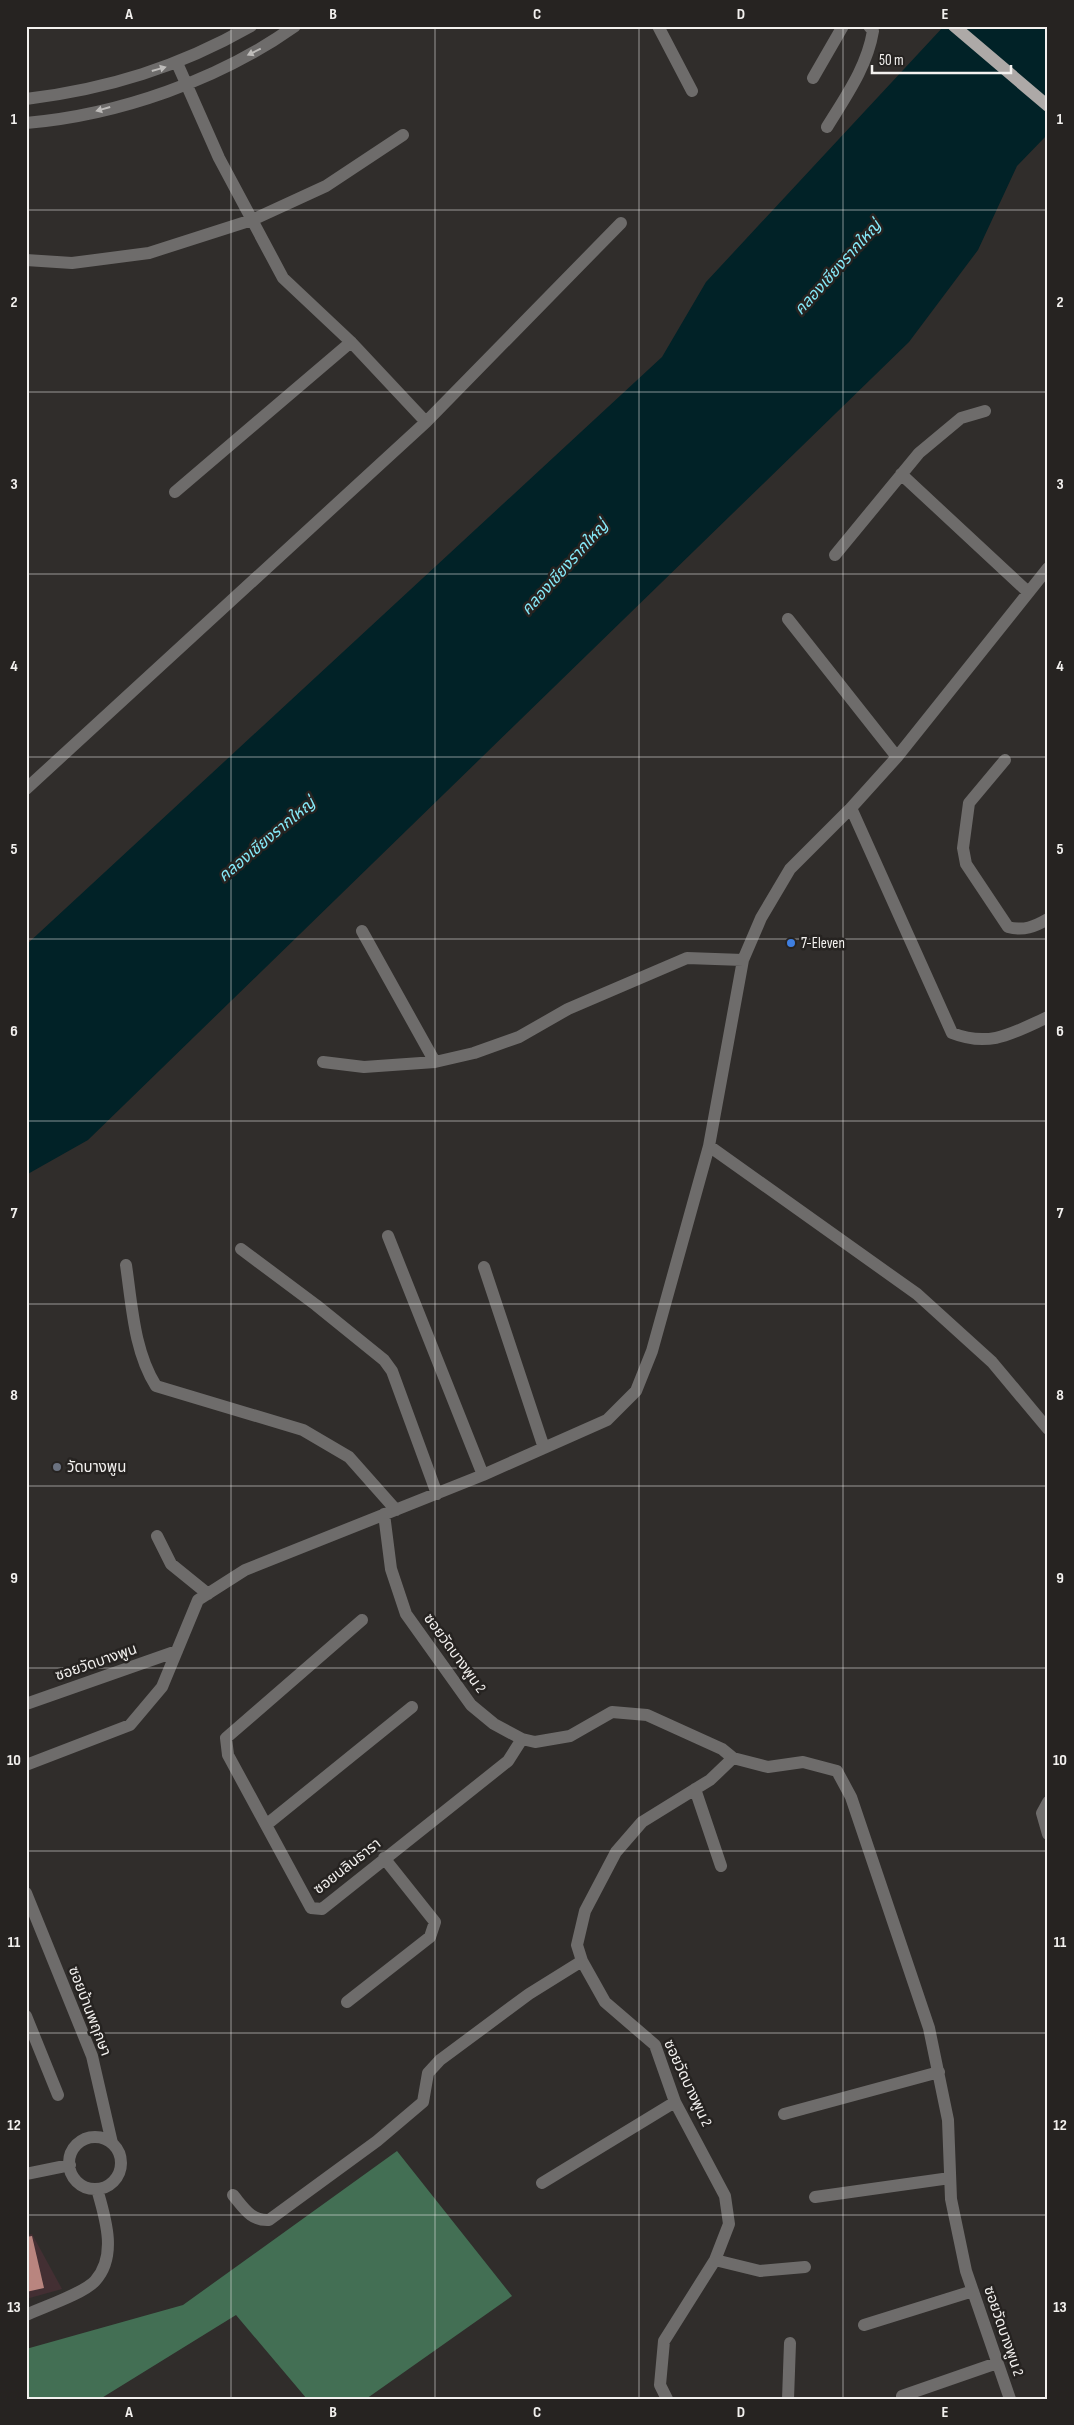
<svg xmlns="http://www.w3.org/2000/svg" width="1074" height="2425" font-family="'Sofia Sans Condensed','Noto Sans Thai',sans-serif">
  <rect width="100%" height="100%" fill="#302d2b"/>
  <path fill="#432f33" d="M32 2234 62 2289 26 2299V2235Z"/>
  <path fill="#436f54" d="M397 2151 512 2296 366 2399H307L236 2315 100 2399H26V2349L183 2305Z"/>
  <path fill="#012227" d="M944 26H1048V134L1017 166 978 250 909 342 88 1140 26 1175V945L662 357 706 282Z"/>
  <path fill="#b9857f" d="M32 2236 44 2288 26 2292V2237Z"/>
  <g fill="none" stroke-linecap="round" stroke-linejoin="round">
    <path stroke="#6e6c6b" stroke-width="12" d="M658 26 692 91
      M177 63 219 158 283 278 351 342 426 422
      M813 78 843 26
      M26 99C108 89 179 67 251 26
      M26 123C119 115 219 80 295 26
      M827 127C846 96 867 67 873 31L869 26
      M26 260 72 263 149 253 252 220 326 186 403 135
      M901 474 1028 592
      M175 492 351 342
      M835 555 919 453 961 418 985 411
      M788 619 897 757
      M1005 760 969 803 963 848 966 864 1008 927C1024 931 1034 927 1048 919
      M26 789 426 422 621 223
      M851 808 952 1033C990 1048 1013 1033 1048 1017
      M362 931 435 1062
      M323 1062 364 1067 435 1062 474 1053 519 1037 568 1009 687 958 743 960
      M709 1146 917 1294 992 1362 1048 1429
      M388 1236 483 1475
      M241 1249 316 1305 384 1360 392 1371 437 1494
      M126 1265C132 1306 134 1351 156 1386L303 1430 349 1457 396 1510
      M484 1267 544 1448
      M384 1514 391 1569 406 1614 471 1705 494 1724 522 1739 535 1742 570 1736 612 1712 647 1715 722 1749 733 1758 768 1767 803 1762 837 1771 851 1797 929 2028 948 2120 951 2199 966 2271 1010 2399
      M157 1536 171 1564 208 1594
      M362 1620 226 1738 228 1755 311 1908 322 1909 508 1761 522 1739
      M26 1704 177 1651
      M26 1765 130 1725 162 1687 198 1600 245 1570 483 1475 607 1420 636 1391 652 1351 709 1146 743 960 761 918 790 869 851 808 897 757 1048 568
      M695 1789 721 1866
      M1048 1802 1042 1813 1048 1834
      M266 1825 412 1707
      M26 1893 92 2056 112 2143
      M347 2002 430 1937 435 1922 384 1858
      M26 2016 58 2095
      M784 2114 939 2072
      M69 2163a26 26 0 1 1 52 0a26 26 0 1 1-52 0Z
      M26 2174 70 2165
      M542 2183 675 2102
      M233 2195C244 2208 251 2221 269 2220L377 2141 423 2102 428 2073 440 2060 529 1994 582 1961
      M815 2197 950 2178
      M715 2260 760 2271 805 2267
      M26 2315C43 2307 83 2294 95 2281 118 2256 105 2217 97 2189
      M864 2325 973 2291
      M902 2396 997 2363
      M667 2399 660 2385 664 2341 715 2260 729 2224 725 2196 675 2102 655 2045 605 2002 582 1961 577 1945 585 1911 616 1852 642 1822 710 1780 733 1758
      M788 2399 790 2343"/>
    <path stroke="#ada9a7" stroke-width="12" d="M954 26 1048 106"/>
  </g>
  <defs><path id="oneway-solid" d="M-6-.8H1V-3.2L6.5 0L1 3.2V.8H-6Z" transform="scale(1.25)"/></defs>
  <g fill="#bebcba">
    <use href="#oneway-solid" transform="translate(254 52) rotate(154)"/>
    <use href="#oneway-solid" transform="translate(159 69) rotate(-16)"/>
    <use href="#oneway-solid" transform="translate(103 109) rotate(164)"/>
  </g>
  <path fill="none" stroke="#f3f1ef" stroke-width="1" stroke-opacity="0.55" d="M231 26V2399M435 26V2399M639 26V2399M843 26V2399M26 210H1048M26 392H1048M26 574H1048M26 757H1048M26 939H1048M26 1121H1048M26 1304H1048M26 1486H1048M26 1668H1048M26 1851H1048M26 2033H1048M26 2215H1048"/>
  <circle fill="#3f7fe0" stroke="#262321" stroke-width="2" cx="791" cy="943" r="5"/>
  <circle fill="#6b7280" stroke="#262321" stroke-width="2" cx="57" cy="1467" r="5"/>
  <g text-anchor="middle" stroke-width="5" stroke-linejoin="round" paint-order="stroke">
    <g font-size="15" fill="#f3f1ef" stroke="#262321" text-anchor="start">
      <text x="801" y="948">7-Eleven</text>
      <text x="67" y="1472">วัดบางพูน</text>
    </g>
    <g font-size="15" fill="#f3f1ef" stroke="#262321">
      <text transform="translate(455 1653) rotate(54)" y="5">ซอยวัดบางพูน 2</text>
      <text transform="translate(96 1662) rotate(-19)" y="5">ซอยวัดบางพูน</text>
      <text transform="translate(347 1866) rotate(-38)" y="5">ซอยนลินธารา</text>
      <text transform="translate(90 2011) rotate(69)" y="5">ซอยบ้านพฤกษา</text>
      <text transform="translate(688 2083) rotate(65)" y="5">ซอยวัดบางพูน 2</text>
      <text transform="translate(1004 2331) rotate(71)" y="5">ซอยวัดบางพูน 2</text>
    </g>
    <g font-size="16" font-style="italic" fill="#86e9f8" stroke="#262321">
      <text transform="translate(837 267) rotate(-48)" y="6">คลองเชียงรากใหญ่</text>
      <text transform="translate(564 567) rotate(-48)" y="6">คลองเชียงรากใหญ่</text>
      <text transform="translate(266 839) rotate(-40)" y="6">คลองเชียงรากใหญ่</text>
    </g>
  </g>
  <rect width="1074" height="2425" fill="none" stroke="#262321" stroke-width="55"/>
  <path d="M872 65v8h139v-8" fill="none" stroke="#f3f1ef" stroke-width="2.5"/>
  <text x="879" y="65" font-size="15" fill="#f3f1ef" stroke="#262321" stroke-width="4" paint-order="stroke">50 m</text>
  <rect x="28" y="28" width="1018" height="2370" fill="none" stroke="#f3f1ef" stroke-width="2"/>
  <g font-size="16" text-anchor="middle" font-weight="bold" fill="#f3f1ef">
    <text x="129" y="19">A</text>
    <text x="333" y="19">B</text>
    <text x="537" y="19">C</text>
    <text x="741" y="19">D</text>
    <text x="945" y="19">E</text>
    <text x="14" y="124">1</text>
    <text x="1060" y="124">1</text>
    <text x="14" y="307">2</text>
    <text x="1060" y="307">2</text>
    <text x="14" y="489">3</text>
    <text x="1060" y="489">3</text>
    <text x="14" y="671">4</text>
    <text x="1060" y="671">4</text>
    <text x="14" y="854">5</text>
    <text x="1060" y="854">5</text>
    <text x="14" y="1036">6</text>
    <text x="1060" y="1036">6</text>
    <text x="14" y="1218">7</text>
    <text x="1060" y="1218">7</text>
    <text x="14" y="1400">8</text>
    <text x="1060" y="1400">8</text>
    <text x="14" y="1583">9</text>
    <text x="1060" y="1583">9</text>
    <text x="14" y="1765">10</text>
    <text x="1060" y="1765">10</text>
    <text x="14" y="1947">11</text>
    <text x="1060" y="1947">11</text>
    <text x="14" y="2130">12</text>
    <text x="1060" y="2130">12</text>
    <text x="14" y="2312">13</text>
    <text x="1060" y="2312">13</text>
    <text x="129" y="2417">A</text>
    <text x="333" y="2417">B</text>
    <text x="537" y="2417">C</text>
    <text x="741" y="2417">D</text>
    <text x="945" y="2417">E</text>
  </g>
</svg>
